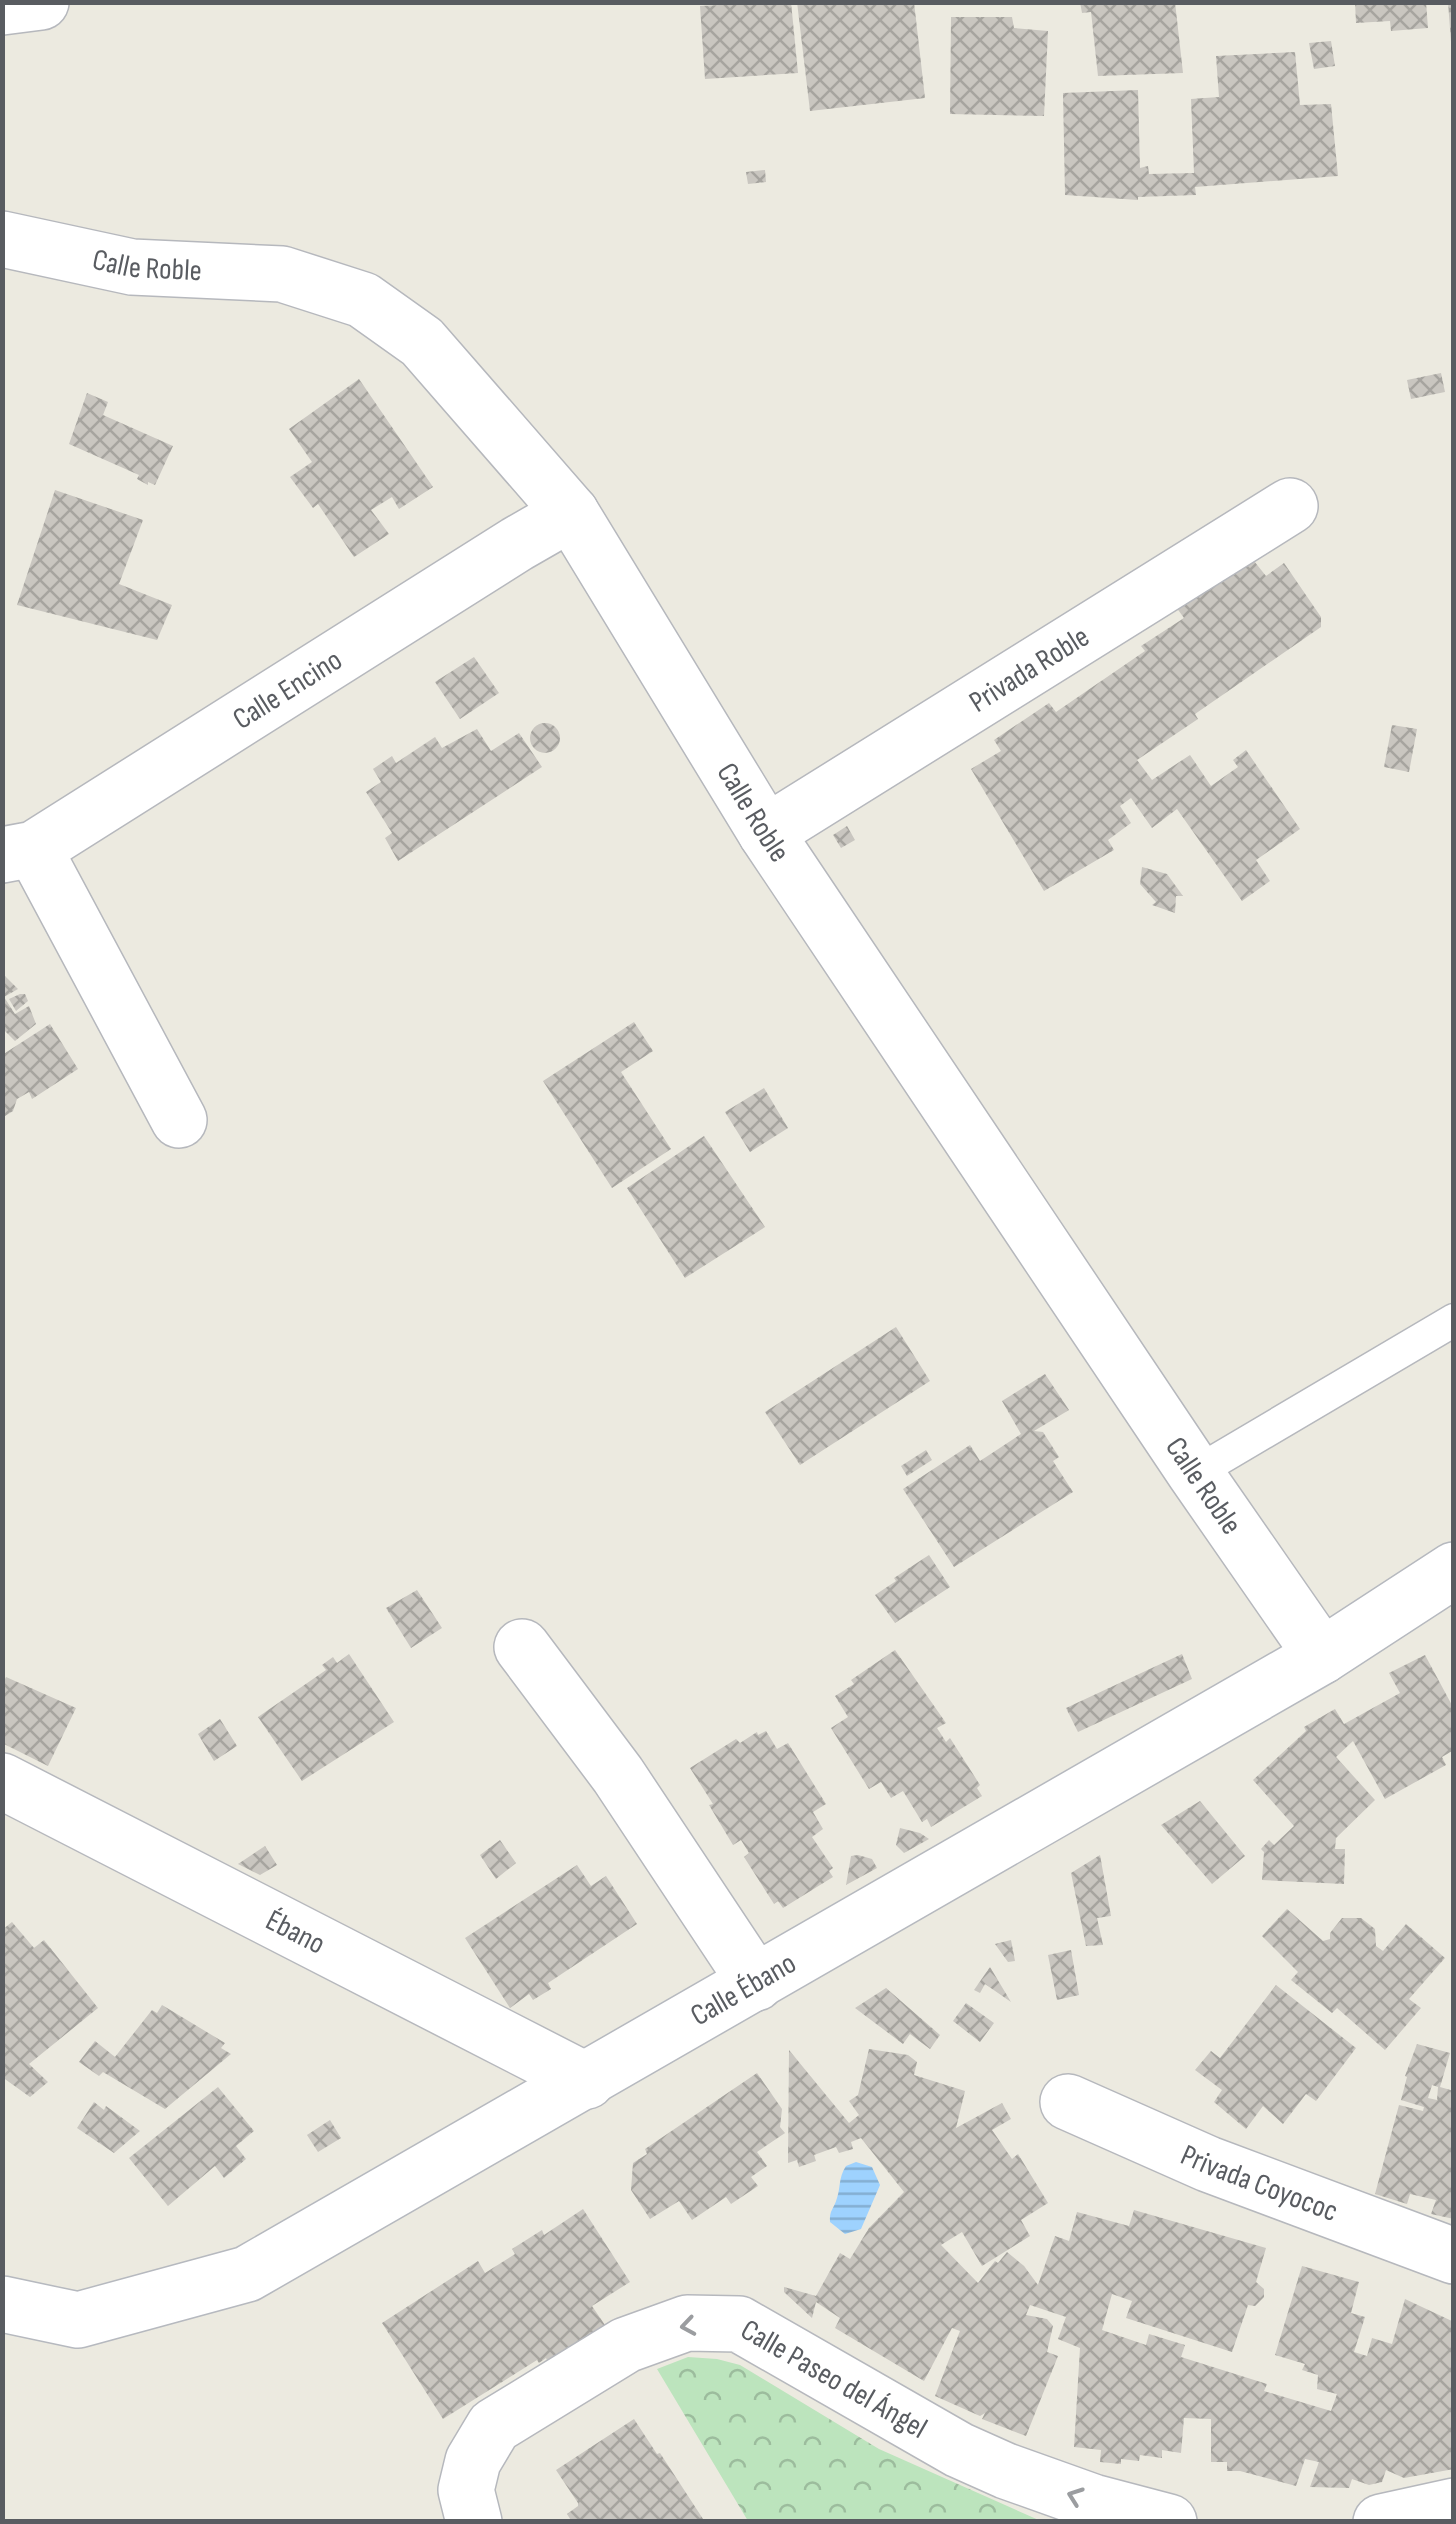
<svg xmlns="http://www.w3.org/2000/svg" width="1456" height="2524" font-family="'Sofia Sans Condensed',sans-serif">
  <defs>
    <pattern id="forest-crowns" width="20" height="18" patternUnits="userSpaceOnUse" patternTransform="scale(2.5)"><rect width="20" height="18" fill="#bce4bd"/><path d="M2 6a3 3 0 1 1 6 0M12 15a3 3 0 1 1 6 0" fill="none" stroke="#9cbc9d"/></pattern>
    <pattern id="water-rules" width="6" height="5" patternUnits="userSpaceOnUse" patternTransform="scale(2.5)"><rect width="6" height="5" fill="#9ed2fe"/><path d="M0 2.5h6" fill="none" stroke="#84aed1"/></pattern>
    <pattern id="building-cross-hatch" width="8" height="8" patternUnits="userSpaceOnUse" patternTransform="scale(2.5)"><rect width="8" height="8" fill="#c9c6c0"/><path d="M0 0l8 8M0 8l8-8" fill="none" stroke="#a6a49f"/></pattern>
  </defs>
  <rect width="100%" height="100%" fill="#eceae0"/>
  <path fill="url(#forest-crowns)" d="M688 2357 717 2359 740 2365 879 2449 1041 2521H748L657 2369Z"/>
  <path fill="url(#water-rules)" d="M856 2162 872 2167 880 2185 861 2229 845 2234 830 2222C829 2210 834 2209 837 2198 841 2186 838 2179 846 2166Z"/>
  <path fill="url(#building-cross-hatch)" fill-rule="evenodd" d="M781 2H791L798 73 705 79 700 6Z
    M797 2H914L925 98 810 111Z
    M1080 2H1175L1183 73 1098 76 1091 12 1082 13Z
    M1355 2H1426L1428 28 1391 31 1390 21 1356 23Z
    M1448 2H1454V42H1451Z
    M951 17H1012L1014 28 1048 31 1044 116 950 114Z
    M1331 41 1335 66 1314 69 1309 43Z
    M1295 52 1300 105 1331 104 1338 176 1195 187 1196 195 1138 197V200L1065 195 1063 93 1138 90 1140 168 1148 166 1149 174 1194 173 1191 99 1219 97 1216 56Z
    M765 170 766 182 748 184 746 172Z
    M1441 373 1445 392 1411 399 1407 380Z
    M359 379 433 487 399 509 392 497 371 510 389 534 354 557 318 504 313 508 290 477 312 462 289 429Z
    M87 393 108 402 103 415 173 446 155 485 148 482V485L137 479 139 475 69 444Z
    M55 490 143 520 119 584 172 605 157 640 17 605Z
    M1250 556 1266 576 1284 563 1321 617V627L1195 714 1198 719 1137 760 1152 780 1190 755 1211 786 1238 767 1233 760 1246 750 1300 829 1256 860 1270 881 1242 901 1177 809 1152 828 1131 798 1120 806 1131 823 1108 840 1114 850 1044 891 971 769 1001 751 994 740 1049 703 1056 712 1145 651 1141 646 1184 618 1176 607Z
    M474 657 499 693 460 719 435 682Z
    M530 738a15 15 0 1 1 30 0a15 15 0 1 1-30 0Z
    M1392 725 1417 729 1409 772 1384 767Z
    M477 729 491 751 519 733 542 767 398 861 385 838 392 833 366 792 381 782 373 769 392 756 396 763 435 737 442 748Z
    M847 826 855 840 841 848 833 835Z
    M1142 867 1167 874 1183 896H1176L1175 913 1152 905 1156 902 1140 884Z
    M5 976 18 989 4 997 15 1014 29 1006 36 1024 15 1041 2 1028Z
    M20 994H25L28 1001 16 1011 9 999Z
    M634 1022 653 1051 621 1072 671 1149 612 1188 543 1081Z
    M50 1024 78 1069 32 1099 29 1092 17 1099 13 1111 2 1118V1055Z
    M764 1088 788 1128 750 1152 725 1112Z
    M704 1136 765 1227 685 1278 627 1188Z
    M896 1327 930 1381 800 1465 765 1412Z
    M1045 1374 1069 1410 1034 1431 1043 1432 1059 1457 1053 1461 1073 1492 954 1567 903 1489 970 1445 980 1461 1021 1434 1002 1401Z
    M926 1450 932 1460 907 1476 901 1466Z
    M929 1555 950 1587 895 1623 875 1595 896 1581 894 1578Z
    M417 1590 442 1628 411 1648 386 1608Z
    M895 1650 946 1723 937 1728 946 1742 950 1738 980 1785 977 1788 982 1796 931 1827 927 1819 922 1822 903 1791 891 1798 881 1782 869 1789 831 1728 848 1717 835 1696 854 1684 851 1680Z
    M349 1654 394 1722 302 1781 258 1717 326 1670 322 1665 333 1657 337 1663Z
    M1182 1654 1192 1679 1078 1732 1066 1708Z
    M1425 1655 1454 1709V1750L1442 1757 1446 1765 1385 1799 1353 1741 1336 1757 1375 1800 1336 1838 1335 1849H1345L1344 1884 1262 1880 1264 1852 1261 1849 1269 1840 1274 1845 1294 1826 1253 1780 1306 1731 1304 1727 1335 1709 1344 1724 1400 1693 1389 1673Z
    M6 1677 76 1708 48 1766 2 1743V1685Z
    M220 1719 237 1746 214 1761 198 1734Z
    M766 1731 777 1749 788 1743 826 1804 813 1812 823 1829 812 1837 833 1868 829 1871 833 1877 783 1908 778 1901 774 1904 744 1857 749 1853 741 1840 733 1845 709 1805 713 1804 690 1768 736 1739 740 1743 757 1732 758 1735Z
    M1200 1801 1245 1856 1212 1884 1161 1825Z
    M900 1828 920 1833 929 1839 904 1853 896 1845Z
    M500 1840 516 1863 496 1879 480 1855Z
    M265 1846 277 1865 260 1875 238 1864Z
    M858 1855 872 1859 877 1868 846 1885 851 1856Z
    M1100 1855 1111 1916 1097 1918 1103 1945 1086 1946 1071 1873Z
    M577 1865 591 1886 606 1876 637 1924 548 1983 551 1989 533 2000 529 1994 510 2008 465 1938Z
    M1287 1909 1323 1941 1330 1939V1933L1342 1918H1361L1375 1929 1376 1946 1383 1951 1406 1924 1445 1958 1409 1999 1421 2008 1385 2050 1337 2008 1332 2013 1291 1980 1298 1972 1262 1936Z
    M12 1922 34 1948 44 1940 98 2008 29 2064 48 2082 30 2097 2 2077V1930Z
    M1011 1940 1015 1961 1008 1962 995 1944Z
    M1071 1950 1079 1995 1057 2000 1048 1955Z
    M990 1967 1011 2002 985 1984 980 1993 974 1990Z
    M1276 1985 1356 2048 1316 2101 1306 2094 1283 2124 1263 2106 1246 2129 1214 2102 1222 2090 1195 2070 1211 2051 1220 2058Z
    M886 1988 940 2035 930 2049 910 2034 903 2044 855 2008Z
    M966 2003 994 2023 980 2042 953 2021Z
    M162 2005 225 2043 221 2048 231 2054 165 2109 103 2072 99 2076 79 2062 95 2041 115 2057 152 2010 157 2013Z
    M1417 2044 1450 2053 1440 2087 1454 2091V2219L1431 2214 1436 2200 1410 2194 1407 2204 1375 2194 1399 2105 1423 2111 1424 2107 1401 2100 1407 2077 1405 2076ZM1432 2085 1438 2087 1437 2100 1428 2098Z
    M869 2049 908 2055 917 2062 914 2075 965 2091 956 2128 1002 2103 1011 2119 992 2130 1012 2159 1018 2154 1048 2203 1021 2220 1030 2236 982 2266 962 2232 941 2245 978 2283 995 2261 998 2263 1007 2252 1024 2266 1038 2285 1055 2236 1069 2241 1077 2212 1129 2226 1134 2210 1266 2248 1256 2282 1264 2289V2297L1255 2306 1248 2305 1232 2352 1126 2318 1132 2301 1112 2294 1102 2330 1146 2345 1149 2334 1185 2345 1181 2357 1267 2384 1264 2391 1331 2411 1337 2394 1317 2389 1318 2375 1302 2370 1305 2364 1275 2355 1302 2266 1359 2282 1351 2313 1365 2317 1354 2352 1367 2356 1372 2338 1392 2344 1405 2299 1454 2322V2469L1404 2478 1386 2470 1382 2482 1369 2485 1352 2479 1349 2488 1310 2487 1319 2462 1305 2459 1296 2486 1240 2471H1227V2462H1211V2419L1184 2418 1181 2453 1162 2450V2458L1140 2455 1139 2461 1121 2459V2464L1100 2462 1101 2450 1074 2447 1080 2348 1058 2339 1066 2317 1030 2305 1026 2315 1047 2319 1053 2326 1047 2352 1058 2356 1026 2436 982 2419 985 2413 980 2416 935 2396 960 2331 952 2328 924 2381 835 2328 840 2318 816 2302 812 2318 784 2292V2287L816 2296 840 2253 850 2259 869 2228 904 2192 861 2138 851 2142 853 2149 839 2153 836 2147 814 2155 816 2161 799 2167 797 2160 788 2163 789 2050 849 2123 859 2115 849 2101 858 2095Z
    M757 2073 782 2109 780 2127 785 2133 757 2152 767 2166 751 2177 758 2186 731 2204 726 2197 692 2220 679 2201 650 2219 631 2190 633 2163 647 2154 645 2149Z
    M218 2087 254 2131 236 2146 246 2159 224 2178 215 2166 168 2206 129 2158Z
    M94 2102 104 2110 106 2106 140 2131 114 2153 77 2128Z
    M330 2120 341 2138 318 2152 307 2135Z
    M583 2209 630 2282 592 2306 607 2328 549 2365 546 2358 539 2363 537 2360 443 2419 382 2323 478 2261 485 2273 515 2254 512 2249 542 2230 544 2235Z
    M634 2419 657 2454 660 2453 705 2522H572L567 2514 578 2506V2503L556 2470Z"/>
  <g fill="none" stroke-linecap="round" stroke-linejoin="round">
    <g stroke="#b6b8bd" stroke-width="35">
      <path id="lane" d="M1195 1473 1454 1320"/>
    </g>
    <g stroke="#b6b8bd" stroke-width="58">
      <g id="street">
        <path d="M2 7 41 2"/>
        <path id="s1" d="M2 239 132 267 282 274 363 300 422 342 571 513 766 833 1195 1473 1322 1656"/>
        <path id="s2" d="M766 833 1290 506"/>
        <path d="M34 849 179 1120"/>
        <path id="s3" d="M2 855 34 849 517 544 571 513"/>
        <path d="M522 1647 618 1775 756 1983"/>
        <path id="s4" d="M2 1781 587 2081"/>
        <path id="s5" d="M1068 2102 1208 2164 1454 2256"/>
        <path id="s6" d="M474 2522 466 2490 473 2461 494 2426 626 2345 687 2323 739 2324 959 2450 1006 2471 1093 2502 1169 2522"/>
        <path d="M1381 2522 1454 2506"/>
      </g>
    </g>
    <g stroke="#b6b9bf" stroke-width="58">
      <g id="secondary">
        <path id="s7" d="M2 2304 78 2320 247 2274 1322 1656 1454 1570"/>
      </g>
    </g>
    <use href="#lane" stroke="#fff" stroke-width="32"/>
    <use href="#street" stroke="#fff" stroke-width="55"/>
    <use href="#secondary" stroke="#fff" stroke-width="55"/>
  </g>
  <defs><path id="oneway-chevron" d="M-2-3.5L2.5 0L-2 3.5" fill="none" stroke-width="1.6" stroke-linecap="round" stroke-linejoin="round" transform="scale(2.5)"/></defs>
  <g stroke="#9b9da0">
    <use href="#oneway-chevron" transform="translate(688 2326) rotate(171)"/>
    <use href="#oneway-chevron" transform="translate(1075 2496) rotate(-160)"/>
  </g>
  <g text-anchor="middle" stroke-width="10" stroke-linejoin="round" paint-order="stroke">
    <g font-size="30" fill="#595c61" stroke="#fff">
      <text dy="10" stroke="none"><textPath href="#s1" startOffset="148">Calle Roble</textPath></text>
      <text dy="10" stroke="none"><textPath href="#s2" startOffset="310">Privada Roble</textPath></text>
      <text dy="10" stroke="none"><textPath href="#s3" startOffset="332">Calle Encino</textPath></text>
      <text dy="10" stroke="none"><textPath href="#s1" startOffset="1018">Calle Roble</textPath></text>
      <text dy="10" stroke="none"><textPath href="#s1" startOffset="1828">Calle Roble</textPath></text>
      <text dy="10" stroke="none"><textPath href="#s4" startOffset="330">Ébano</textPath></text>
      <text dy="10" stroke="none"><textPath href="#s7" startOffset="825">Calle Ébano</textPath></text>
      <text dy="10" stroke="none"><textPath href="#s5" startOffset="208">Privada Coyococ</textPath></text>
      <text dy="10" stroke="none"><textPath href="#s6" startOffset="485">Calle Paseo del Ángel</textPath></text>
    </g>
  </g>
  <rect width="1456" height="2524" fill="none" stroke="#595c61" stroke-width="10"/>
</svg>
